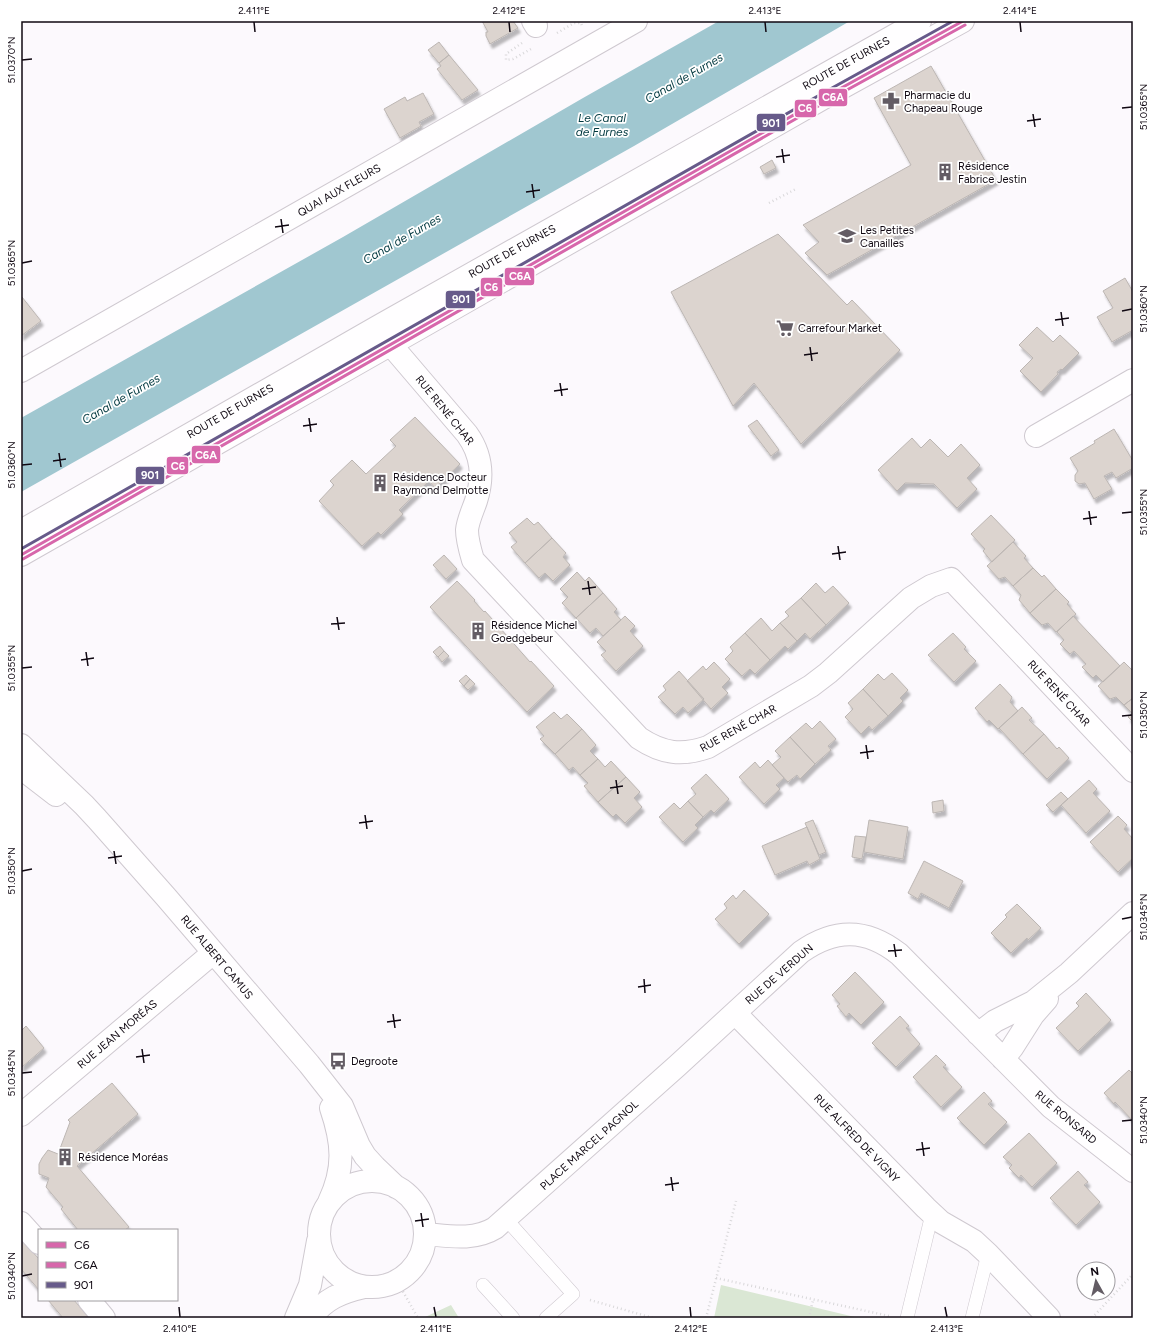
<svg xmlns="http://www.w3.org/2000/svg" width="1154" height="1339" font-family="Figtree,sans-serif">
  <defs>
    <filter id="shadow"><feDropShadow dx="2.5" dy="4.5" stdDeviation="1" flood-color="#0004"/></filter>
  </defs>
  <rect width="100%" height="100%" fill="#fcf9fd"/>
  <path fill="#dae7d4" d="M721 1285 859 1318H714Z
    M451 1305 459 1318H423Z"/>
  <path fill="#a0c7d0" d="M719 21H850L634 146 21 492V418L343 237 583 98Z"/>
  <path fill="#dcd4cf" stroke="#bcb6b3" filter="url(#shadow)" d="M482 21H513L518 28 490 44 486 36V32H488Z
    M439 42 449 55 439 63 428 50Z
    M449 55 478 90 462 100 437 69 441 66 439 63Z
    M931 66 996 180 827 275 805 253 819 242 803 225 911 165 874 98Z
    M423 93 434 114 419 122 421 126 400 138 384 109 405 97 407 101Z
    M772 160 776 168 764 174 760 167Z
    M778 234 847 305 852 300 900 350 801 444 754 383 733 406 671 292Z
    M1125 278 1133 292V330L1112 342 1097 317 1113 308 1103 291Z
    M21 297H22L41 321 21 336Z
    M1037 327 1053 342 1060 335 1079 353 1062 370 1061 369 1057 372 1058 374 1041 392 1020 371 1033 358 1019 345Z
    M415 417 460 464 435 488 429 481 399 510 403 514 381 535 378 532 362 546 319 501 334 485 330 481 352 460 366 474 396 446 390 440Z
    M757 420 779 450 771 456 748 426Z
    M1114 429 1133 461V468L1116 478 1112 472 1104 476 1112 489 1094 499 1085 483 1079 484 1075 481V475L1078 471 1070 458 1095 443 1094 441Z
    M912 438 921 448 930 439 948 457 961 444 980 465 967 478 977 489 957 508 934 484 905 483 897 491 878 470Z
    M991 515 1015 540 992 562 983 551 985 549 971 534Z
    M527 518 534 525 538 522 552 538 525 563 511 547 517 542 509 533Z
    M552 538 566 553 563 557 570 565 553 581 545 573 539 578 525 563Z
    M1013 542 1026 556 1024 558 1033 568 1013 586 1005 577 999 579 987 566Z
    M444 555 457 569 446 579 433 565Z
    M1033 568 1042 577 1044 575 1056 589 1030 613 1019 600 1021 595 1013 586Z
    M577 572 585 581 589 577 603 593 576 618 562 603 568 597 560 589Z
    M457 581 475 600 474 601 484 612 485 611 530 662 531 661 554 686 527 712 430 607Z
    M816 583 825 593 833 586 849 603 826 625 801 598Z
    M1056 589 1069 602 1067 604 1076 614 1056 632 1048 623 1042 625 1030 613Z
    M603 593 617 609 614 612 621 620 603 636 596 628 590 633 576 618Z
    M801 598 826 625 810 639 805 633 797 641 780 623 789 616 785 612Z
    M625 616 635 626 630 631 643 646 616 671 601 655 606 651 597 642Z
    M1073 616 1120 666 1103 682 1096 675 1093 678 1082 667 1086 664 1074 651 1070 654 1060 644 1064 640 1057 632Z
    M761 618 772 631 780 623 797 641 788 649 785 646 770 660 745 633Z
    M745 633 770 660 755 674 750 669 742 676 725 659 733 651 730 647Z
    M953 633 966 647 964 649 976 661 954 682 928 655Z
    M440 646 444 651 438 657 433 652Z
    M444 651 449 656 442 662 438 657Z
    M714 662 730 679 722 687 728 693 711 709 687 681 703 666 706 670Z
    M1124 662 1133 671V698L1124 705 1116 697 1110 699 1098 686Z
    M679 671 704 699 688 713 683 707 675 714 658 697 666 690 663 686Z
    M892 673 908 690 900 698 903 701 888 716 863 689 878 674 884 680Z
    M466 675 470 679 464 686 459 681Z
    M470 679 475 684 468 690 464 686Z
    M1000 684 1012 697 1010 702 1018 711 998 729 989 720 987 722 975 708Z
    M863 689 888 716 872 730 869 726 861 734 845 717 853 709 848 703Z
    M1133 698V722L1128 717 1132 713 1124 705Z
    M1022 707 1032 718 1029 720 1044 734 1023 754 999 728Z
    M554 712 561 719 567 714 582 729 555 754 540 739 544 736 536 727Z
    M820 721 836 739 828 746 831 750 815 764 790 737 806 723 812 729Z
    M582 729 596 745 590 751 598 759 580 775 573 767 569 770 555 754Z
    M1044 734 1057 749 1059 747 1069 758 1047 779 1023 754Z
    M790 737 815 764 800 779 797 775 788 782 772 765 781 757 775 751Z
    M598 759 605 767 611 761 626 777 598 802 584 786 588 783 580 775Z
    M768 760 784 778 776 785 780 789 764 804 739 777 755 762 760 768Z
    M706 774 729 799 714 813 711 810 703 817 688 801 696 794 691 788Z
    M626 777 640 792 634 798 642 807 625 823 616 814 613 817 598 802Z
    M1089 780 1097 789 1093 793 1110 811 1086 833 1061 805Z
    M1061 792 1068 799 1053 812 1046 805Z
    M943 800 944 811 933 813 932 802Z
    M688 801 703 817 695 825 698 828 683 842 659 817 674 803 680 809Z
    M1118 816 1127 825 1124 829 1133 839V858L1118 872 1090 842Z
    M813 820 826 852 819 855 805 823Z
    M869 820 908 827 903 859 864 852Z
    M807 827 820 859 809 865 807 861 775 875 762 846Z
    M855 836 866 837 862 859 852 857Z
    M924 861 963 881 949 908 921 893 918 899 908 893Z
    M744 890 769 914 739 944 715 919 727 908 724 904 733 895 736 899Z
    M1017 904 1041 928 1028 940 1027 938 1011 953 991 933 1007 917 1005 915Z
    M855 972 884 1002 861 1025 849 1013 846 1017 837 1006 840 1004 832 995Z
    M1086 993 1111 1020 1078 1051 1056 1028 1079 1006 1076 1003Z
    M900 1016 909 1026 906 1028 920 1044 896 1067 872 1043Z
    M26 1026 44 1048 21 1068V1031Z
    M936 1055 946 1065 943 1067 962 1087 941 1107 913 1077Z
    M1129 1070 1133 1074V1121L1115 1102 1114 1104 1104 1093Z
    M112 1083 138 1114 77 1166 129 1227 125 1230H78L61 1209 63 1207 46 1187 49 1178 39 1174V1164L42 1158 48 1150 58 1154 70 1122 68 1120Z
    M984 1092 992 1101 988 1104 1007 1122 984 1145 957 1118Z
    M1029 1133 1057 1163 1032 1187 1021 1175 1019 1178 1009 1168 1012 1165 1003 1157Z
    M1078 1171 1088 1182 1084 1185 1100 1202 1076 1225 1050 1198Z
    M21 1239 39 1259V1290L21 1269Z
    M48 1300H74L89 1318H63Z"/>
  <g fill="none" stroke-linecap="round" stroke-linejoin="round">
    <g stroke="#cfc9d0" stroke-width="14">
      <path id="lane" d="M506 1219 573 1294 546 1318
        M483 1285 513 1318
        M907 1318 932 1214
        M972 1318 988 1254"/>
    </g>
    <g stroke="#cfc9d0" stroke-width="24">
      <path id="street" d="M533 21 536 26
        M381 329 391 345 467 434C482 455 484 476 476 501 473 510 468 520 467 530 467 540 470 550 473 560L639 738C663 754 682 756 708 747L811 686 828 673 911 598 931 586 951 579 1133 771
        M21 371 636 21
        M1036 436 1133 380
        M21 745 84 805 97 819 166 897 309 1064 342 1106 359 1146 365 1156 375 1167 396 1187
        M21 768 56 795
        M735 1013 926 1208 941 1222 974 1241 988 1254 1049 1318
        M978 1034 995 1021 1033 1002 1069 973 1133 913
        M1003 1059 1012 1048 1033 1015 1047 999
        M21 1115 213 953
        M319 1234a53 53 0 1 1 106 0a53 53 0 1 1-106 0Z
        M329 1202C345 1168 343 1143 331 1108
        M21 1223 39 1243
        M426 1234C449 1236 474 1241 495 1228L677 1066 801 952C835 928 866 928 899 954L1051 1107 1133 1171
        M89 1300 104 1318
        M296 1318 310 1285 318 1241
        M311 1318C324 1299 342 1292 364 1287"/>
    </g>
    <g stroke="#cfc9d0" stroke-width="24">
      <path id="primary" d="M21 531 379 326 920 21
        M21 555 834 92 963 21"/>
    </g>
    <path stroke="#d9d8da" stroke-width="2.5" stroke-dasharray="1 3" stroke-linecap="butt" d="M557 33 574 23H581L582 26
      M522 43 506 54V60L513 59 531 49
      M769 203 796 189
      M716 1278 889 1316
      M397 1281 418 1318
      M590 1300 653 1318
      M706 1318 736 1201
      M809 1318 813 1300
      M1092 1318 1133 1274"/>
    <use href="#lane" stroke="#fffeff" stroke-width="13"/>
    <use href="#street" stroke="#fffeff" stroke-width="22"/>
    <use href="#primary" stroke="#fffeff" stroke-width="22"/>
    <g stroke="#fff" stroke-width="6">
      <path id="bus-1" d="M21 555 834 92 963 21"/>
    </g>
    <g stroke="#fff" stroke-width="6">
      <path id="bus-2" d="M23 559 836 96 965 25"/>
    </g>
    <g stroke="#fff" stroke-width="6">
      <path id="bus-3" d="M21 549 832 88 953 21"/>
    </g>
    <use href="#bus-1" stroke="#d767ab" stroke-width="3"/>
    <use href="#bus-2" stroke="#d767ab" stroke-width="3"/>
    <use href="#bus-3" stroke="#675a8a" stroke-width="3"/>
  </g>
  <path fill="none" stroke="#100812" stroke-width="1.5" d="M254 22 255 32M509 22 510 32M765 22 766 32M1020 22 1021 32M22 60 32 59M1122 108 1132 107M1033 114 1035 127M1027 121 1041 119M782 149 784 163M776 157 790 155M532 184 534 198M526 192 540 190M281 219 283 233M275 227 289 225M22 263 32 261M1122 311 1132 309M1061 312 1063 326M1055 320 1069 318M810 347 812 361M804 355 818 353M560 383 562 396M554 391 568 389M309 418 311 432M303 426 317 424M59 453 61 467M53 461 66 459M22 465 32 464M1089 511 1091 525M1122 513 1132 512M1083 519 1097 517M838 546 840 560M832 554 846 552M588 581 590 595M582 589 596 587M337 617 339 630M331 624 345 623M86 652 88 666M81 660 94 658M22 668 32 667M1122 716 1132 715M866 745 868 759M860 753 874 751M616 780 618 794M610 788 623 786M365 815 367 829M359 823 373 821M114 851 116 864M108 858 122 856M22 871 32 869M1122 919 1132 917M894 944 896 957M888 951 902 950M644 979 645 993M638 987 651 985M393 1014 395 1028M387 1022 401 1020M142 1049 144 1063M136 1057 150 1055M22 1073 32 1072M1122 1121 1132 1120M922 1142 924 1156M916 1150 930 1148M671 1177 673 1191M665 1185 679 1183M421 1213 423 1227M415 1221 429 1219M22 1276 32 1274M179 1307 180 1317M434 1307 436 1317M690 1307 691 1317M945 1307 947 1317"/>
  <defs>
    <g id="pharmacy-bare" transform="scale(1.38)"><path d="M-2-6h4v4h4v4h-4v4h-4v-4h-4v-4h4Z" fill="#635c64" stroke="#fff" stroke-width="2.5" paint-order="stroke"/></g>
    <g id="building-bare" transform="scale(1.38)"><path d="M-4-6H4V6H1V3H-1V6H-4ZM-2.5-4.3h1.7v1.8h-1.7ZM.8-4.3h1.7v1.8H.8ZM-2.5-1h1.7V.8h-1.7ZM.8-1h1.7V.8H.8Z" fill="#635c64" stroke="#fff" stroke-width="2.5" paint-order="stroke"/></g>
    <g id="school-bare" transform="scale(1.38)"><path d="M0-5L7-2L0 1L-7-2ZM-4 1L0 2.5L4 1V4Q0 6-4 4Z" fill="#635c64" stroke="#fff" stroke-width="2.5" paint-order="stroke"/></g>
    <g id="supermarket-bare" transform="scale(1.38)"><path d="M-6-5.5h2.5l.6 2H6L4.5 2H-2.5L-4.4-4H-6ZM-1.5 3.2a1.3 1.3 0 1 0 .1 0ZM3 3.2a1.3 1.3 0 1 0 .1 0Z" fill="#635c64" stroke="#fff" stroke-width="2.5" paint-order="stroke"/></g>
    <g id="bus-bare" transform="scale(1.38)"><path d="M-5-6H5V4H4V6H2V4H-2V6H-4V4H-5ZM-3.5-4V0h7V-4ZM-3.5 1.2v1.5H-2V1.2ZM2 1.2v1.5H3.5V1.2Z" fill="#635c64" stroke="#fff" stroke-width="2.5" paint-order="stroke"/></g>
  </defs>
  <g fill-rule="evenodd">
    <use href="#pharmacy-bare" x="891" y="101"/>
    <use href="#building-bare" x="945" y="172"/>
    <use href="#school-bare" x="847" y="236"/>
    <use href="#supermarket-bare" x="785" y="328"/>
    <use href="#building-bare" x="380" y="483"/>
    <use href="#building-bare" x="478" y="631"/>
    <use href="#bus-bare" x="338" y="1061"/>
    <use href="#building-bare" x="65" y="1157"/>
  </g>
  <g text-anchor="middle" stroke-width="3.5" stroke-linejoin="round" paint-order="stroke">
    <g font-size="11" fill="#100812" stroke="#fff">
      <text transform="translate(846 63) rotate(-29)" y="4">ROUTE DE FURNES</text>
      <text transform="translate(339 190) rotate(-30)" y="4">QUAI AUX FLEURS</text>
      <text transform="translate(512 251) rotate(-29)" y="4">ROUTE DE FURNES</text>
      <text transform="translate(445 410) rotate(51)" y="4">RUE RENÉ CHAR</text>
      <text transform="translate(230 411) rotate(-30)" y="4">ROUTE DE FURNES</text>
      <text transform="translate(1059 693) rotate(47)" y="4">RUE RENÉ CHAR</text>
      <text transform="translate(738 728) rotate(-29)" y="4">RUE RENÉ CHAR</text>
      <text transform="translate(217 957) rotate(50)" y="4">RUE ALBERT CAMUS</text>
      <text transform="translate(779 974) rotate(-41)" y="4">RUE DE VERDUN</text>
      <text transform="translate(117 1034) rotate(-40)" y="4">RUE JEAN MORÉAS</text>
      <text transform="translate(1066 1117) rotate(40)" y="4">RUE RONSARD</text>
      <text transform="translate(857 1138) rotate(46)" y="4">RUE ALFRED DE VIGNY</text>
      <text transform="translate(589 1145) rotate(-42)" y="4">PLACE MARCEL PAGNOL</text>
    </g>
    <g font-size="11" fill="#100812" stroke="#fff" text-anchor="start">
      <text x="904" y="99">Pharmacie du<tspan x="904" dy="13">Chapeau Rouge</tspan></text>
      <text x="958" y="170">Résidence<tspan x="958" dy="13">Fabrice Jestin</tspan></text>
      <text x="860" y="234">Les Petites<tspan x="860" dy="13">Canailles</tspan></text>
      <text x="798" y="332">Carrefour Market</text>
      <text x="393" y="481">Résidence Docteur<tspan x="393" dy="13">Raymond Delmotte</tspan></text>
      <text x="491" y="629">Résidence Michel<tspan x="491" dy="13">Goedgebeur</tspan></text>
      <text x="351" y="1065">Degroote</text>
      <text x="78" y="1161">Résidence Moréas</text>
    </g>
    <g font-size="12" font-style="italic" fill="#00383f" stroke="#fff">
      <text transform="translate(684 78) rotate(-30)" y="4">Canal de Furnes</text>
      <text x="602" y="122">Le Canal<tspan x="602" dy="14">de Furnes</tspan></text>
      <text transform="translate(402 239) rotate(-30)" y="4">Canal de Furnes</text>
      <text transform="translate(121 399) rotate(-30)" y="4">Canal de Furnes</text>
    </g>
  </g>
  <g stroke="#fff" stroke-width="1.5">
    <rect x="818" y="88" width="30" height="19" rx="4" fill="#d767ab"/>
    <rect x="794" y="99" width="23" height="19" rx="4" fill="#d767ab"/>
    <rect x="756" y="113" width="30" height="19" rx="4" fill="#675a8a"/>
    <rect x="504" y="267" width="31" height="19" rx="4" fill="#d767ab"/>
    <rect x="480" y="277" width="23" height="20" rx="4" fill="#d767ab"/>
    <rect x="445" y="290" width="31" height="19" rx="4" fill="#675a8a"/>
    <rect x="191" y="445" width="30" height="19" rx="4" fill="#d767ab"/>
    <rect x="166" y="456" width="23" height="19" rx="4" fill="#d767ab"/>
    <rect x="135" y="466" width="30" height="19" rx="4" fill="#675a8a"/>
  </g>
  <g font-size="11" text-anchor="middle" font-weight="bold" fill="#fff">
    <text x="833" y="101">C6A</text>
    <text x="805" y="112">C6</text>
    <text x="771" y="127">901</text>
    <text x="520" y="280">C6A</text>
    <text x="491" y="291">C6</text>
    <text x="461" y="303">901</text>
    <text x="206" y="459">C6A</text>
    <text x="178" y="470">C6</text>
    <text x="150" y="479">901</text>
  </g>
  <rect width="1154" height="1339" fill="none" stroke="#ffffff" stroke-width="44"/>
  <rect x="38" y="1229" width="140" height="72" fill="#ffffff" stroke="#9f9ca0"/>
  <rect x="46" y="1242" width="20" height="6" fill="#d767ab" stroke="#9f9ca0"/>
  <text x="74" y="1249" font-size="12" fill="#100812">C6</text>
  <rect x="46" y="1262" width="20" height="6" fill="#d767ab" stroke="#9f9ca0"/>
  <text x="74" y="1269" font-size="12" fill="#100812">C6A</text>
  <rect x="46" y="1282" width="20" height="6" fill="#675a8a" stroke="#9f9ca0"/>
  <text x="74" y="1289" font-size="12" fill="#100812">901</text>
  <g transform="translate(1096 1281) rotate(352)"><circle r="19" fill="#ffffff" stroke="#9f9ca0"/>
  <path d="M0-3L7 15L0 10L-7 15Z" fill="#635c64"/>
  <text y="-6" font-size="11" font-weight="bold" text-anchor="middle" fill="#100812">N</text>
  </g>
  <rect x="22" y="22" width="1110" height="1295" fill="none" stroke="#100812" stroke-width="1.5"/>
  <g font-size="10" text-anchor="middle" fill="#100812">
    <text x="254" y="14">2.411°E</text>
    <text x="509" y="14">2.412°E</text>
    <text x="765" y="14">2.413°E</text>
    <text x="1020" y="14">2.414°E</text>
    <text transform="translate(11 60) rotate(-90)" y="4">51.0370°N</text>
    <text transform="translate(1143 107) rotate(-90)" y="4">51.0365°N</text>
    <text transform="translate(11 263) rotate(-90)" y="4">51.0365°N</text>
    <text transform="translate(1143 309) rotate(-90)" y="4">51.0360°N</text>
    <text transform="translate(11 465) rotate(-90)" y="4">51.0360°N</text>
    <text transform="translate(1143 512) rotate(-90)" y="4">51.0355°N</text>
    <text transform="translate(11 668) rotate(-90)" y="4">51.0355°N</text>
    <text transform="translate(1143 715) rotate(-90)" y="4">51.0350°N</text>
    <text transform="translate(11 871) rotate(-90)" y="4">51.0350°N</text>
    <text transform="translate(1143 917) rotate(-90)" y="4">51.0345°N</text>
    <text transform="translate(11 1073) rotate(-90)" y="4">51.0345°N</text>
    <text transform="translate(1143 1120) rotate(-90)" y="4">51.0340°N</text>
    <text transform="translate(11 1276) rotate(-90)" y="4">51.0340°N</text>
    <text x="180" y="1332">2.410°E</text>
    <text x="436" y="1332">2.411°E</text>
    <text x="691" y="1332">2.412°E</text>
    <text x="947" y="1332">2.413°E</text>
  </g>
</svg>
